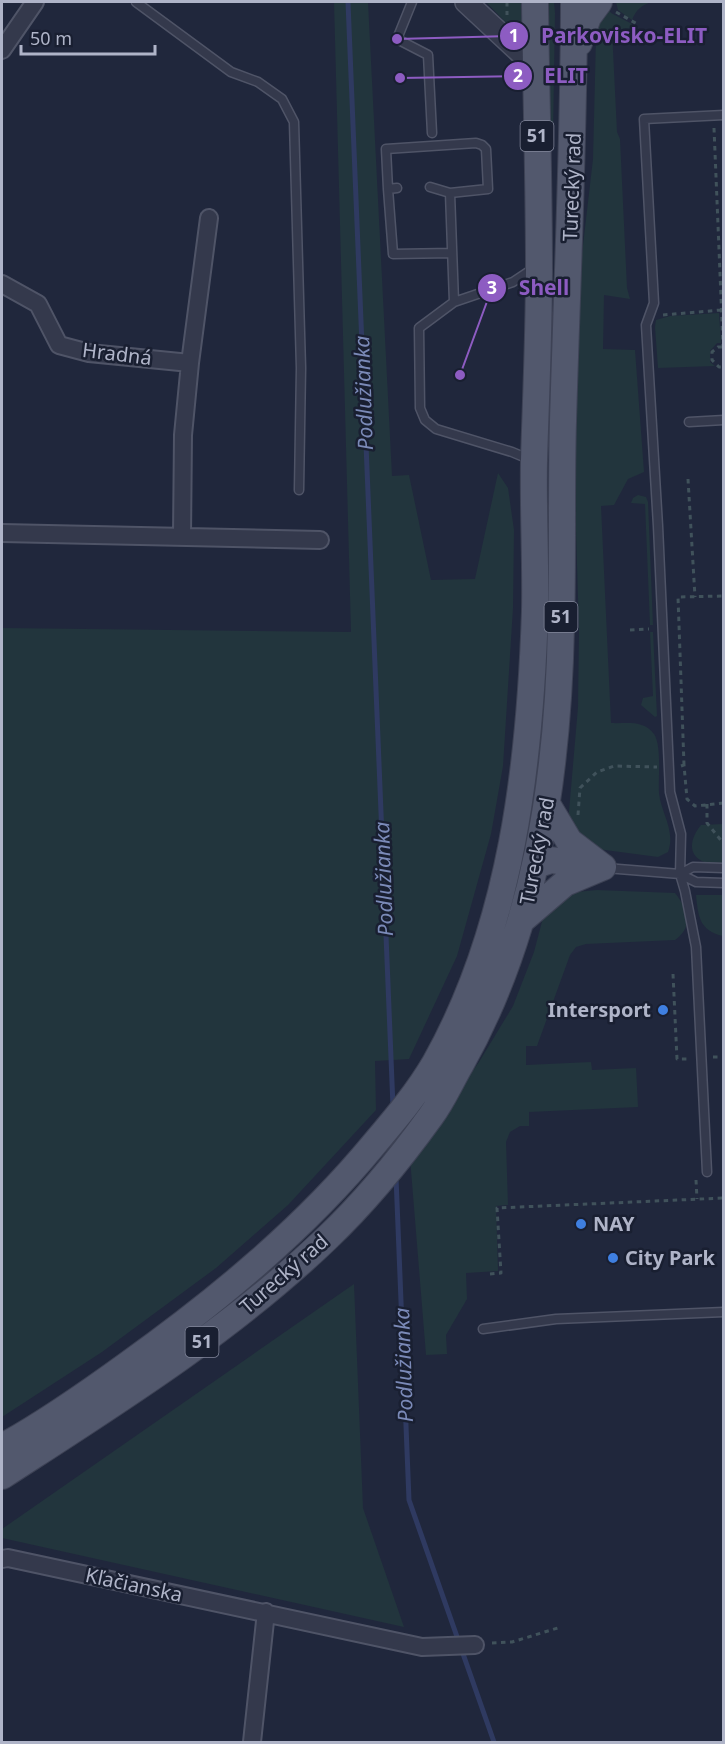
<svg xmlns="http://www.w3.org/2000/svg" width="725" height="1744" font-family="'Noto Sans',sans-serif">
  <rect width="100%" height="100%" fill="#20273c"/>
  <path fill="#22353d" d="M334 2H368L392 476 409 475 431 580 475 579 498 473 508 488 514 530 513 608 503 766 491 834 457 956 409 1059 375 1061 376 1110 288 1205 216 1268 102 1352 2 1417V628L351 632Z
    M486 2H523V38L520 37Z
    M546 2H554L555 13 553 136H549Z
    M616 2H652C641 5 636 10 632 20L618 10Z
    M607 7 611 13 632 24V28L612 30 617 132 620 139 627 288 630 299 604 295 603 349 635 350 644 472 628 479 614 505 601 506 611 723C626 724 643 719 654 734 662 746 658 778 659 793 661 813 676 831 668 852L658 857 590 848 568 823 578 707 579 631 573 431 580 271 593 159 596 37 598 26Z
    M719 313 721 343H717L710 351V362L715 366 658 368 655 327 656 320 670 316Z
    M638 495 646 497 648 502 653 625H650L645 504 631 503 633 498Z
    M650 632H653L657 716 655 717 641 705 643 698 653 696Z
    M723 824V863C718 862 709 864 704 862 685 854 692 836 701 825Z
    M597 890 675 893C688 909 694 927 675 940L586 944 576 947 570 955 537 1046H526V1065L591 1062 592 1070 636 1068 638 1107 529 1112V1126H520L510 1132 506 1142 508 1205 496 1206 498 1271 466 1273 467 1299 446 1335 447 1354 426 1355 410 1158 479 1062 513 1006 534 952 545 910 554 900 576 892Z
    M696 895H723V936C699 931 698 915 696 895Z
    M354 1284 363 1508 404 1627 2 1538V1529Z"/>
  <g fill="none" stroke-linecap="round" stroke-linejoin="round">
    <path stroke="#2f3a61" stroke-width="5" d="M348 2 393 1107
      M396 1177 409 1500 494 1742"/>
    <g stroke="#4f5467" stroke-width="11">
      <path id="service" d="M136 2 231 72 258 82 282 99 294 122 301 368 299 490
        M412 2 397 39 428 55 432 133
        M430 187 450 193 454 302
        M397 188 388 189 393 254 452 253
        M388 189 386 149 476 143 482 145 486 149 488 189 450 193
        M689 422 724 420
        M531 460 512 452 436 429 425 420 420 408 419 328 454 302 513 282 534 268
        M606 868 680 874 696 882 724 883
        M680 874 693 867 724 868
        M707 1172 696 947 685 891 680 874 681 834 670 792 658 526 646 325 654 303 644 119 724 115
        M483 1329 556 1319 724 1312"/>
    </g>
    <g stroke="#4f5467" stroke-width="20">
      <path id="minor" d="M2 50 35 2
        M2 284 38 304 59 345 89 353 190 363 183 435 182 536
        M190 363 209 218
        M2 533 320 540
        M2 1559 8 1558 422 1647 475 1645
        M252 1742 266 1612"/>
    </g>
    <g stroke="#4f5467" stroke-width="24">
      <path id="tertiary" d="M466 2 536 67"/>
    </g>
    <g stroke="#3d4255" stroke-width="28">
      <path id="primary" d="M579 43 588 17 599 2
        M547 804 569 841 603 867
        M536 865 551 860 600 867
        M523 919 565 883 603 867
        M2 1447C46 1423 87 1394 127 1365 218 1300 304 1229 375 1143 397 1117 418 1092 435 1063 512 926 530 764 535 611 536 561 533 510 534 460 536 396 539 333 539 269 539 180 536 91 535 2
        M2 1476C113 1404 229 1332 326 1239 365 1202 400 1159 431 1116 443 1100 451 1081 461 1064 536 930 558 777 561 626 563 558 561 489 563 421 567 281 574 141 574 2"/>
    </g>
    <path stroke="#40525b" stroke-width="3" stroke-dasharray="4.5 4.5" stroke-linecap="butt" d="M507 2V15
      M616 12 639 25
      M714 128 723 346
      M663 315 721 310
      M722 347H718L712 352V360L719 367H724
      M688 479 695 597
      M630 630 649 629
      M684 765 678 597 724 596
      M681 766 684 765 687 799 695 806 724 803
      M707 804V823L724 844
      M578 815 580 788 597 772 614 766 657 767
      M673 974 677 1059H689
      M713 1057H724
      M696 1180 697 1199
      M490 1274 501 1273 497 1208 724 1198
      M492 1643 512 1642 561 1627"/>
    <use href="#service" stroke="#34394c" stroke-width="8"/>
    <use href="#minor" stroke="#34394c" stroke-width="16"/>
    <use href="#tertiary" stroke="#34394c" stroke-width="21"/>
    <use href="#primary" stroke="#52586d" stroke-width="26"/>
  </g>
  <g fill="#3f7fe0" stroke="#191f31" stroke-width="2">
    <circle cx="663" cy="1010" r="6"/>
    <circle cx="581" cy="1224" r="6"/>
    <circle cx="613" cy="1258" r="6"/>
  </g>
  <g text-anchor="middle" stroke-width="5" stroke-linejoin="round" paint-order="stroke">
    <g fill="#191f31" stroke="#82879b" stroke-width="1.5">
      <rect x="520.5" y="121" width="33" height="30" rx="4.5"/>
      <rect x="544.5" y="602" width="33" height="30" rx="4.5"/>
      <rect x="185.5" y="1327" width="33" height="30" rx="4.5"/>
    </g>
    <g font-size="18" font-weight="bold" fill="#afb4c8">
      <text x="537" y="142">51</text>
      <text x="561" y="623">51</text>
      <text x="202" y="1348">51</text>
    </g>
    <g font-size="20" fill="#afb4c8" stroke="#191f31">
      <text transform="translate(572 187) rotate(-88)" y="7">Turecký rad</text>
      <text transform="translate(117 354) rotate(7)" y="7">Hradná</text>
      <text transform="translate(537 851) rotate(-79)" y="7">Turecký rad</text>
      <text transform="translate(284 1274) rotate(-41)" y="7">Turecký rad</text>
      <text transform="translate(134 1585) rotate(12)" y="7">Kľačianska</text>
    </g>
    <g font-size="20" font-weight="bold" fill="#afb4c8" stroke="#191f31" text-anchor="start">
      <text x="651" y="1017" text-anchor="end">Intersport</text>
      <text x="593" y="1231">NAY</text>
      <text x="625" y="1265">City Park</text>
    </g>
    <g font-size="21" font-style="italic" fill="#7b8ab8" stroke="#191f31">
      <text transform="translate(364 393) rotate(-92)" y="7">Podlužianka</text>
      <text transform="translate(384 879) rotate(-92)" y="7">Podlužianka</text>
      <text transform="translate(404 1365) rotate(-92)" y="7">Podlužianka</text>
    </g>
  </g>
  <path fill="none" stroke="#8d5cc2" stroke-width="2" d="M397 39L514 36M400 78L518 76M460 375L492 288"/>
  <g fill="#8d5cc2" stroke="#191f31" stroke-width="2">
    <circle cx="397" cy="39" r="6"/>
    <circle cx="400" cy="78" r="6"/>
    <circle cx="460" cy="375" r="6"/>
    <circle cx="514" cy="36" r="15"/>
    <circle cx="518" cy="76" r="15"/>
    <circle cx="492" cy="288" r="15"/>
  </g>
  <g font-size="18" text-anchor="middle" font-weight="bold" fill="#fff">
    <text x="514" y="42">1</text>
    <text x="518" y="82">2</text>
    <text x="492" y="294">3</text>
  </g>
  <g font-size="21" text-anchor="middle" font-weight="bold" fill="#8d5cc2" stroke="#191f31" stroke-width="5" stroke-linejoin="round" paint-order="stroke">
    <text x="624" y="43">Parkovisko-ELIT</text>
    <text x="566" y="83">ELIT</text>
    <text x="544" y="295">Shell</text>
  </g>
  <rect width="725" height="1744" fill="none" stroke="#afb4c8" stroke-width="6"/>
  <path d="M21 45v9h134v-9" fill="none" stroke="#afb4c8" stroke-width="3"/>
  <text x="30" y="45" font-size="18" fill="#afb4c8" stroke="#191f31" stroke-width="4.5" paint-order="stroke">50 m</text>
</svg>
